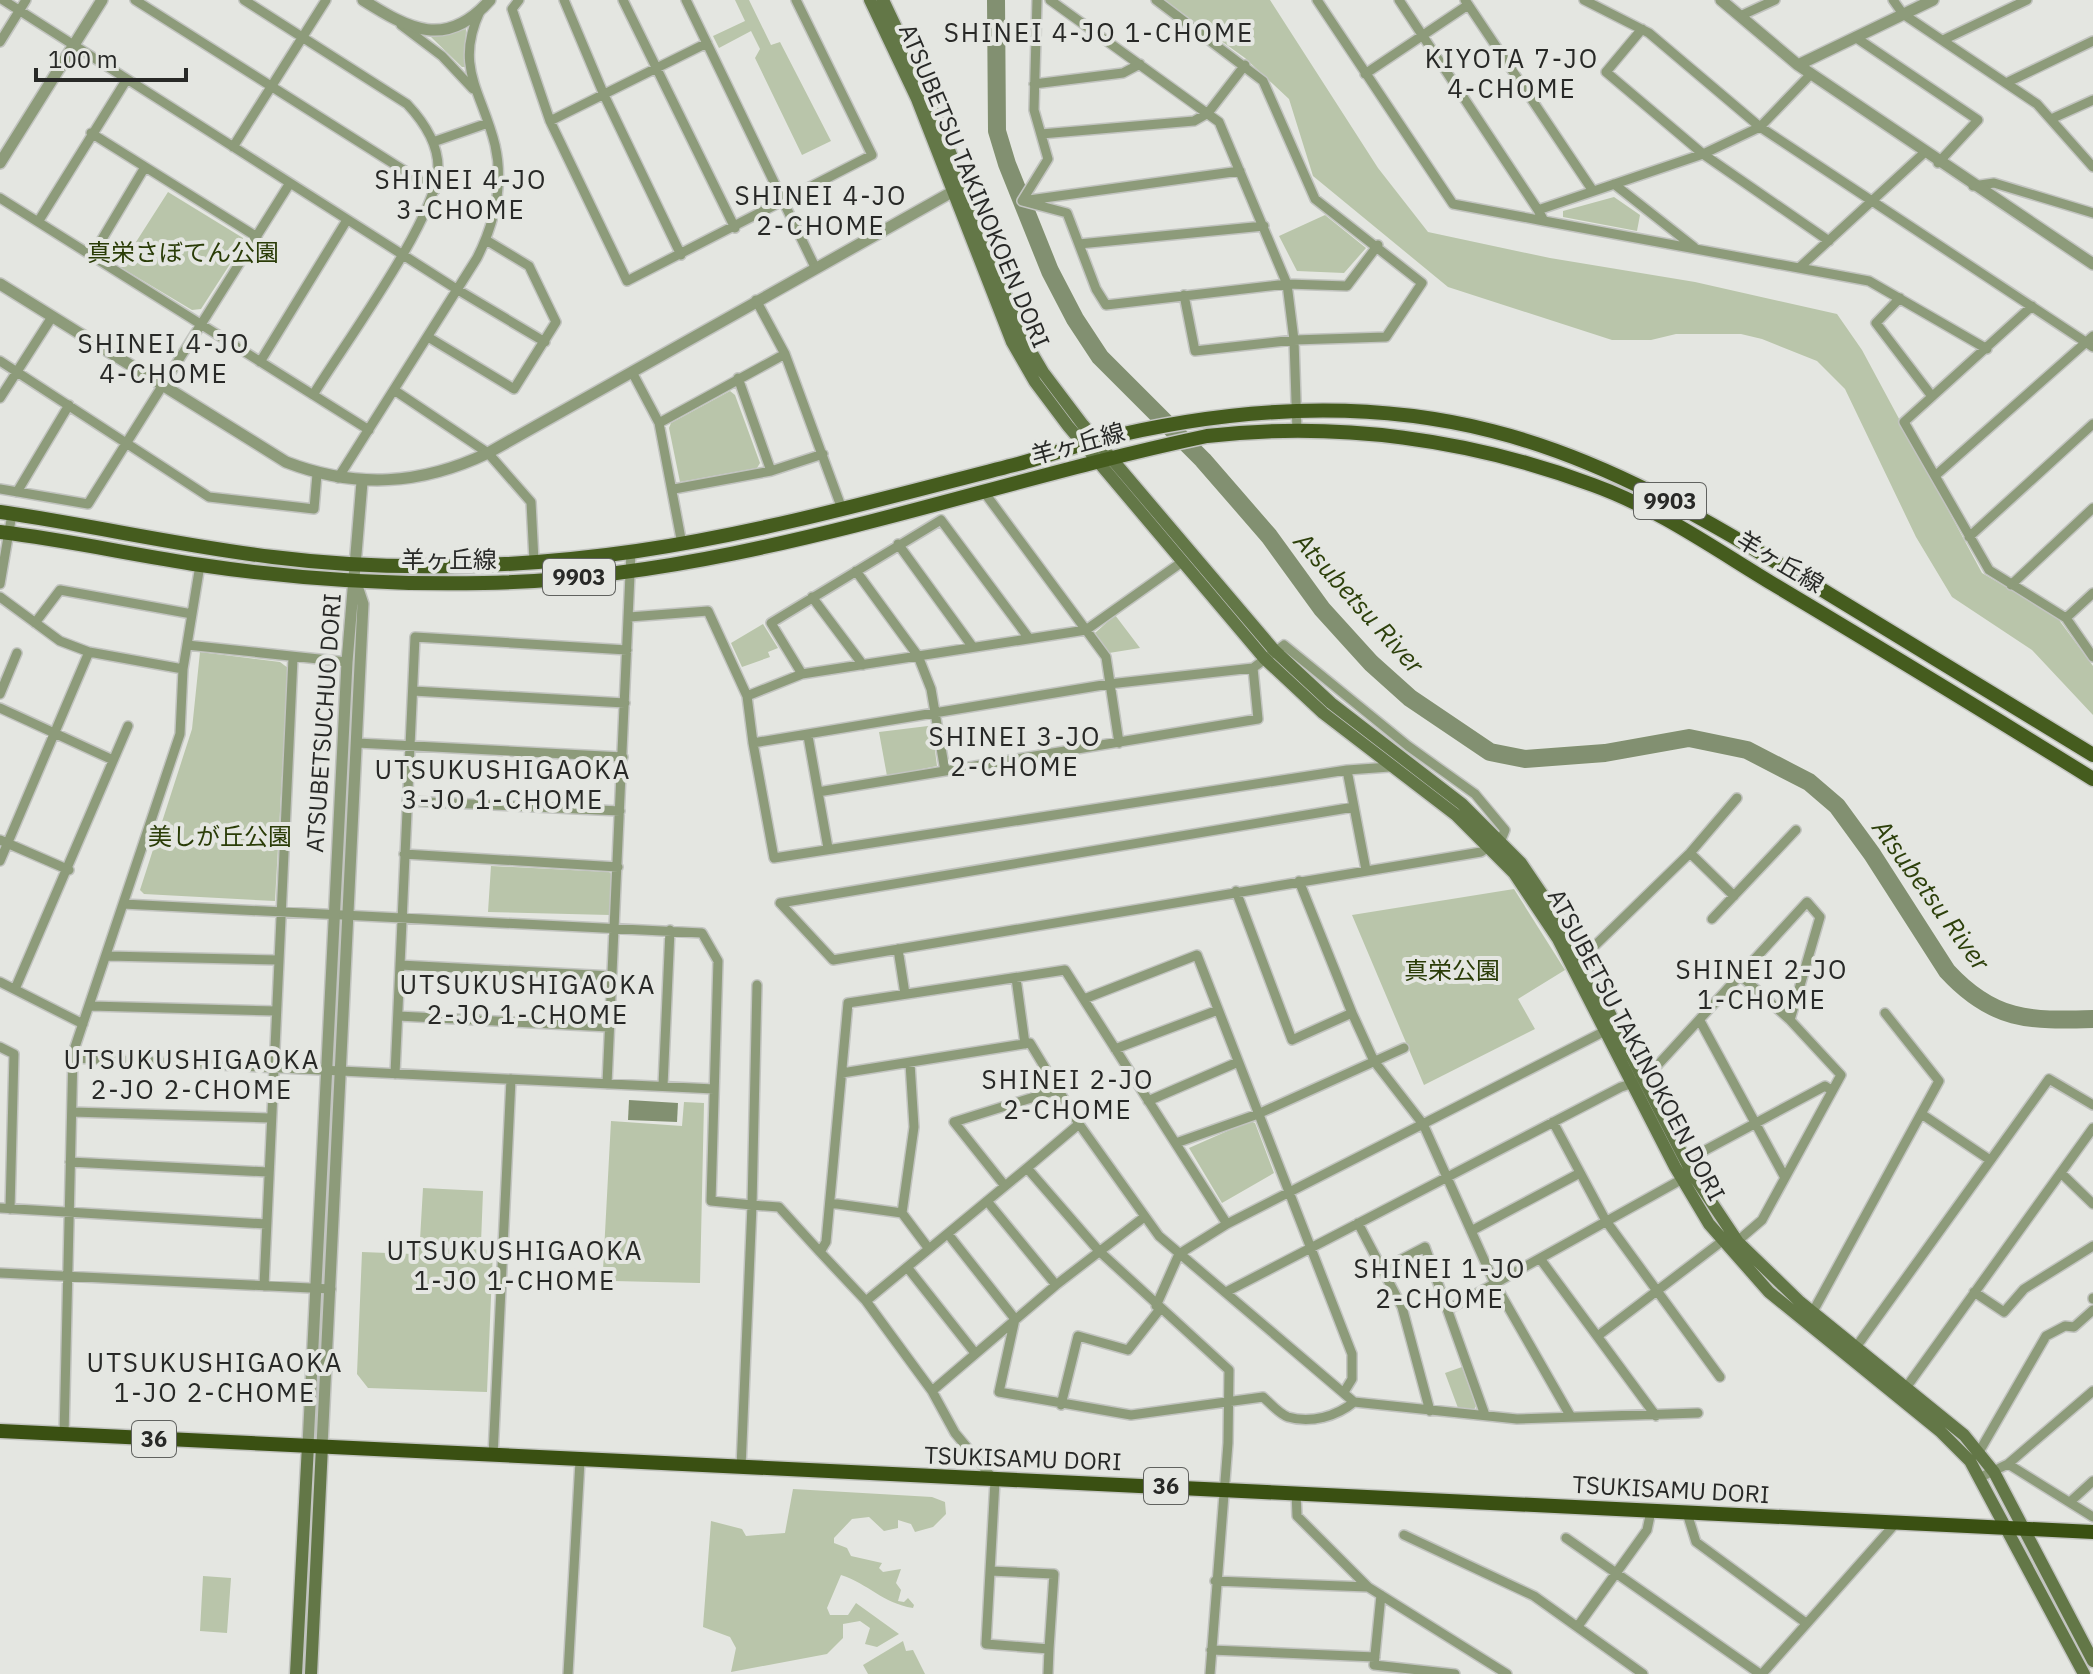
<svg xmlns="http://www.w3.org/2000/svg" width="2093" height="1674" font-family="'IBM Plex Sans','Noto Sans JP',sans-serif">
  <rect width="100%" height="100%" fill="#e4e6e1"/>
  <path fill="#b9c5aa" d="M735 0H749L771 45 780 42 831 141 802 155 755 58 760 49 751 31 719 48 713 36 745 21Z
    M1164 0H1270L1378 168 1428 232 1550 258 1695 282 1837 314 1862 350 1982 573 2056 616 2093 666V715L2032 650 1952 597 1916 537 1845 389 1817 361 1762 339 1741 334H1676L1651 340H1612L1448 287 1313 176 1289 99 1245 58Z
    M466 29 465 67H462L431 37Z
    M168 192 243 238V244L201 309 192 310 120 267Z
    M1614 197 1640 215 1637 231 1563 217V211Z
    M1325 215 1366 248 1344 273 1297 271 1279 236Z
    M730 391 735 395 760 463 757 468 680 482 669 428 671 423Z
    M1115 615 1140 648 1109 653 1095 633Z
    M763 624 778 648 768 652 770 657 742 667 731 643Z
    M200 652 280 662 288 668 275 901 144 894 140 890 192 729Z
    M928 726 932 728 937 766 887 776 879 732Z
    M491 866 609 872 614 876 610 915 488 912Z
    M1514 889 1565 970 1518 999 1535 1029 1424 1085 1352 915Z
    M684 1102 704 1103 700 1283 613 1281 603 1270 611 1121 682 1126Z
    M1250 1121 1255 1123 1274 1173 1222 1203 1189 1148Z
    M423 1188 483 1191 481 1243 420 1240Z
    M414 1247 493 1250 487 1392 368 1388 357 1374 362 1252 413 1254Z
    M1462 1367 1476 1406 1474 1410 1458 1408 1445 1373Z
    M793 1489 932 1497 945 1502 946 1514 933 1527 915 1532 911 1524 898 1520V1528L884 1531 869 1517 852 1519 834 1538V1543L847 1548 851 1556 882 1563 879 1568 883 1572 901 1569 896 1583 901 1590 898 1601 904 1602 908 1598 914 1605 913 1608C882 1603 869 1584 841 1575L827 1608 830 1615H848L856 1603 899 1634 877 1647 865 1644 870 1628 860 1621 843 1624V1638L827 1654 731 1672 736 1648 730 1637 703 1627 711 1521 742 1529 746 1536 785 1533Z
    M203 1576 231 1578 227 1633 200 1631Z
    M903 1641 906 1651 913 1650 925 1674H868L863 1665Z"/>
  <path fill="#829071" d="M629 1100 678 1103 677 1122 628 1120Z"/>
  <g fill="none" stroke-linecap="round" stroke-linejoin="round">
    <path stroke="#829071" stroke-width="18" d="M996 0 997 131 1007 164 1050 271 1075 319 1100 357 1203 460 1269 536 1322 609 1371 663 1410 698 1490 752 1525 759 1605 753 1689 738 1747 750 1809 782 1837 806 1872 854 1947 971C1993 1021 2029 1021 2093 1019"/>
    <g stroke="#c2c4c0" stroke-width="12">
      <path id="minor" d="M3 0 458 290 545 342
        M135 0 435 190
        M244 0 407 104C423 121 439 145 438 170 435 221 343 346 313 395
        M519 0 512 9 550 121 627 281 872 155 796 0
        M564 0 604 95 681 255
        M623 0 735 228
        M686 0 815 267
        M1037 0 1034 110 1048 159 1022 201 1067 213 1096 289 1106 305 1287 284 1347 286 1378 245
        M1050 0 1219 122 1287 284 1294 340 1297 431
        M1156 0 1263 81 1315 199 1422 283 1386 337 1294 340 1195 351 1184 295
        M1317 0 1453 204 1544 221 1538 210 1703 154 1760 127 1810 75
        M1399 0 1538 210
        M1465 0 1593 191
        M1584 0 1649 33 1760 127 2093 347
        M1893 0 1903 14 2037 104 2093 167
        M1740 16 1775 0
        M401 25 442 56 473 89
        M1642 29 1606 72 1703 154 1829 241
        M1855 37 1978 120 1938 163
        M1943 40 2027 0
        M0 42 26 0
        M1365 74 1468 5
        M2006 83 2093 41
        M1034 84 1123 73 1140 64
        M2051 119 2093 100
        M550 121 707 43
        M91 133 257 237
        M1041 134 1194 121 1208 113 1245 65
        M433 142 488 123
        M233 147 326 0
        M1614 184 1694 247
        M1973 186 1994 183 2093 213
        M0 198 369 430
        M1029 200 1240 171
        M1544 221 1869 281 1987 349
        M38 222 127 79
        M1079 244 1264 226
        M92 256 145 167
        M1800 267 1924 153
        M1900 298 1876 323 1931 395
        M756 300 785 354 842 509
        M2032 306 1904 422 1989 570 2066 618 2093 657
        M428 337 514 389 556 322 529 266 486 240
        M0 361 209 497 314 509 317 474
        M260 362 347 220
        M632 372 659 423 682 544
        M738 378 771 471
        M394 390 488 453 531 502 534 561
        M0 398 52 317
        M659 423 785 354
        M1935 476 2093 336
        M338 478 477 258C494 224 504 184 495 145 482 92 454 67 480 11
        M0 489 88 504 290 183
        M674 489 771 471 823 454
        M17 492 69 405
        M984 492 1106 657 1119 743
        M1969 537 2093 424
        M898 544 972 646
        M856 571 918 656 931 689 945 771
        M0 584 12 514
        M2011 585 2093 508
        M0 597 60 641 89 652 0 861
        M812 597 863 665
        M629 617 708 611 747 696 753 743 1109 684 1253 668 1284 645 1408 746 1475 794 1505 830 1501 840 1481 852 833 960 780 903
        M2066 618 2093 593
        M35 623 60 590 192 614
        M187 645 347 662
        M89 652 183 669
        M802 674 771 623 941 520 1028 637
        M413 691 625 703
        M0 694 17 653
        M747 696 802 674 1086 630 1182 562
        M0 708 113 760
        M808 736 828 848
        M357 743 623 757
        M753 743 774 858 1347 770 1366 870
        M1347 770 1390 767
        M818 792 1258 719 1253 668
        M407 801 620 811
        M0 840 69 870
        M1690 853 1734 896
        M404 854 618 867
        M1236 891 1292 1040 1352 1013 1299 881
        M780 903 1354 807
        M123 904 702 933 718 961 711 1201 752 1205 741 1468
        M1712 919 1796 830
        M898 949 905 994
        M108 956 278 960
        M1578 962 1690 853 1737 798
        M400 965 612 976
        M1016 978 1025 1044
        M0 982 83 1024
        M757 985 752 1205 779 1207 820 1252 826 1242 848 1003 1065 970 1227 1224
        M15 989 128 726
        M1084 999 1197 955 1352 1354V1379L1344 1392
        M91 1006 276 1011
        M1352 1013 1374 1061 1423 1124 1495 1284 1571 1417
        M398 1016 609 1027
        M1700 1021 1784 1176
        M0 1047 14 1054 10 1209
        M1115 1049 1218 1010
        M73 1058 714 1089
        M910 1063 914 1127 902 1213 929 1249
        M842 1073 1030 1043 1079 1124 1159 1236 1354 1402 1517 1419 1698 1413
        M395 1074 415 637 627 650
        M607 1084 631 552
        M663 1086 670 930
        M1148 1101 1238 1062
        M72 1112 270 1118
        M1923 1115 1990 1160
        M1553 1122 1606 1221 1720 1377
        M1176 1143 1258 1114 1404 1048
        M1685 1161 1825 1086 1831 1090
        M70 1162 268 1172
        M1027 1168 1079 1124
        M2061 1173 2093 1204
        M1005 1186 954 1122 1060 1089
        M987 1201 1056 1285
        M830 1203 902 1213
        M0 1208 266 1224
        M1358 1223 1402 1307 1430 1411
        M1471 1231 1580 1173
        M948 1234 1015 1319 999 1392 1131 1415 1263 1397C1270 1403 1279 1414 1288 1417 1311 1424 1337 1416 1354 1402
        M1733 1245 1762 1220 1841 1075 1790 1020 1741 976
        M820 1252 866 1301 932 1391 955 1433 995 1481 986 1644 1049 1649 1048 1674
        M1541 1260 1656 1416
        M907 1267 975 1353
        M1383 1269 1425 1247 1485 1415
        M0 1273 331 1289
        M264 1286 293 658
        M1226 1292 1621 1087 1644 1080 1807 902 1820 917 1790 1020
        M1974 1292 2004 1312 2024 1289 2093 1246
        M2093 1298V1299
        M866 1301 1027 1168 1099 1251 1229 1370 1228 1443 1210 1674
        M1156 1306 1179 1254 1227 1224 1609 1029
        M1449 1309 1686 1177
        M1810 1317 1939 1081 1885 1013
        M1599 1335 1721 1242
        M1854 1350 2049 1079 2093 1105
        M932 1391 1056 1285 1143 1218
        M1903 1392 2093 1128
        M1061 1405 1078 1336 1128 1350 1160 1309
        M64 1436 73 1053 180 734 183 669 200 565
        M1979 1452 2046 1336 2065 1326 2074 1327 2093 1310
        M493 1456 511 1079
        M2008 1464 2093 1517
        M1981 1477 2008 1464 2093 1391
        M1296 1492 1297 1516 1368 1587 1507 1674
        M2071 1501 2093 1481
        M1687 1513 1696 1542 1806 1623
        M1404 1535 1534 1596 1643 1674
        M1566 1538 1760 1674
        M990 1571 1054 1574 1049 1649
        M1215 1581 1368 1587
        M1381 1595 1374 1665 1455 1674
        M1578 1626 1647 1530 1651 1511
        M1211 1650 1375 1657
        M568 1674 580 1461
        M1762 1674 1895 1524"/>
    </g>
    <g stroke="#c2c4c0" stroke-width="14">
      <path id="tertiary" d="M363 0C409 29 446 50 490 0
        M1721 0 1798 65 1933 0
        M1798 65 2093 264
        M0 163 102 0
        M0 284 286 462C356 489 421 485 488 453L959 188
        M308 1445 347 662 362 482
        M322 1446 363 604 357 586"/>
    </g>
    <g stroke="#c2c4c0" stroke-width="15">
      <path id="secondary" d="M870 0 917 99 1012 342 1035 382 1068 426 1264 658 1323 713 1456 815 1514 873 1558 939 1675 1167 1709 1224 1769 1292 1940 1431 1970 1461 2084 1674
        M883 0 927 93 1020 333 1043 372 1083 425 1274 650 1331 703 1462 804 1521 863 1567 931 1692 1173 1738 1242 1800 1302 1964 1435 1994 1472 2093 1661
        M296 1674 308 1445
        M311 1674 322 1446"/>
    </g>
    <g stroke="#c2c4c0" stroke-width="17">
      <path id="primary" d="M0 512C91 525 181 546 273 557 391 572 519 568 637 551 765 532 889 497 1014 465 1042 458 1070 447 1098 440 1227 408 1362 398 1492 431 1615 462 1721 529 1829 594 1917 648 2005 702 2093 755
        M0 532C67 540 134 555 201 565 295 579 389 585 484 583 733 579 966 487 1207 436 1338 421 1470 439 1593 485 1657 508 1715 549 1773 584 1880 648 1987 713 2093 779"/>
    </g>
    <g stroke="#c2c4c0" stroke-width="17">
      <path id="trunk" d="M0 1431 2093 1532"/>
    </g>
    <use href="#minor" stroke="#8d9b7a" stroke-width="9"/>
    <use href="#tertiary" stroke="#8d9b7a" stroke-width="11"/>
    <use href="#secondary" stroke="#637747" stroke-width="12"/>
    <use href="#primary" stroke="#455c1e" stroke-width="14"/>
    <use href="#trunk" stroke="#3a5012" stroke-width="14"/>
  </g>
  <g text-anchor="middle" stroke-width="8" stroke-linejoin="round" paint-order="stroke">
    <g fill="#e4e6e1" stroke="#60625f" stroke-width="2">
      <rect x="1634" y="483" width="72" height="36" rx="6"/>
      <rect x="543" y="559" width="72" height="36" rx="6"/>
      <rect x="132" y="1421" width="44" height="36" rx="6"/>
      <rect x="1144" y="1468" width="44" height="36" rx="6"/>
    </g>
    <g font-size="22" font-weight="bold" fill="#282927">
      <text x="1670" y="509">9903</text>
      <text x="579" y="585">9903</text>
      <text x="154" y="1447">36</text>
      <text x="1166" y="1494">36</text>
    </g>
    <g font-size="24" fill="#282927" stroke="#e4e6e1">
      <text transform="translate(974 186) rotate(67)" y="8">ATSUBETSU TAKINOKOEN DORI</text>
      <text transform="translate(1078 444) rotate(-15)" y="8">羊ヶ丘線</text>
      <text x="449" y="568">羊ヶ丘線</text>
      <text transform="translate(1780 562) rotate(31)" y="8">羊ヶ丘線</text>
      <text transform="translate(324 723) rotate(-86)" y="8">ATSUBETSUCHUO DORI</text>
      <text transform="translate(1636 1045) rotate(62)" y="8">ATSUBETSU TAKINOKOEN DORI</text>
      <text transform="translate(1023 1459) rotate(2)" y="8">TSUKISAMU DORI</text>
      <text transform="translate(1671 1490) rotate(3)" y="8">TSUKISAMU DORI</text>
    </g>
    <g font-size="24" fill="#2a3c07" stroke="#e4e6e1">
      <text x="183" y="261">真栄さぼてん公園</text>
      <text x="220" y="845">美しが丘公園</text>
      <text x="1452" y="979">真栄公園</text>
    </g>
    <g font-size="26" letter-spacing="2" fill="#282927" stroke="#e4e6e1">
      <text x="1099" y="42">SHINEI 4-JO 1-CHOME</text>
      <text x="1512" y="68">KIYOTA 7-JO<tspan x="1512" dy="30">4-CHOME</tspan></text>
      <text x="461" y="189">SHINEI 4-JO<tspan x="461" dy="30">3-CHOME</tspan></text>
      <text x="821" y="205">SHINEI 4-JO<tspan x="821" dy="30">2-CHOME</tspan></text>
      <text x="164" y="353">SHINEI 4-JO<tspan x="164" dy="30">4-CHOME</tspan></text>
      <text x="1015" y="746">SHINEI 3-JO<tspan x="1015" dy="30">2-CHOME</tspan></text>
      <text x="503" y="779">UTSUKUSHIGAOKA<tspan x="503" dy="30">3-JO 1-CHOME</tspan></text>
      <text x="1762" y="979">SHINEI 2-JO<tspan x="1762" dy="30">1-CHOME</tspan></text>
      <text x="528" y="994">UTSUKUSHIGAOKA<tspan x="528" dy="30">2-JO 1-CHOME</tspan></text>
      <text x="192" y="1069">UTSUKUSHIGAOKA<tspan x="192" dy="30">2-JO 2-CHOME</tspan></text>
      <text x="1068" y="1089">SHINEI 2-JO<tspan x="1068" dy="30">2-CHOME</tspan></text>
      <text x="515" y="1260">UTSUKUSHIGAOKA<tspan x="515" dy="30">1-JO 1-CHOME</tspan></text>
      <text x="1440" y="1278">SHINEI 1-JO<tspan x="1440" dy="30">2-CHOME</tspan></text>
      <text x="215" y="1372">UTSUKUSHIGAOKA<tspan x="215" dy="30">1-JO 2-CHOME</tspan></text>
    </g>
    <g font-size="26" font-style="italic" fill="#2d400b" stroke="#e4e6e1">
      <text transform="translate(1359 603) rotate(48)" y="9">Atsubetsu River</text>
      <text transform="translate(1931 895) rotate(54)" y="9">Atsubetsu River</text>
    </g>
  </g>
  <path d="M36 68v12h150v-12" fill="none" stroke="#282927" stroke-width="4"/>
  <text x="48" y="68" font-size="24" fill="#282927" stroke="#e4e6e1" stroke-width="6" paint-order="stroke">100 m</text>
</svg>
